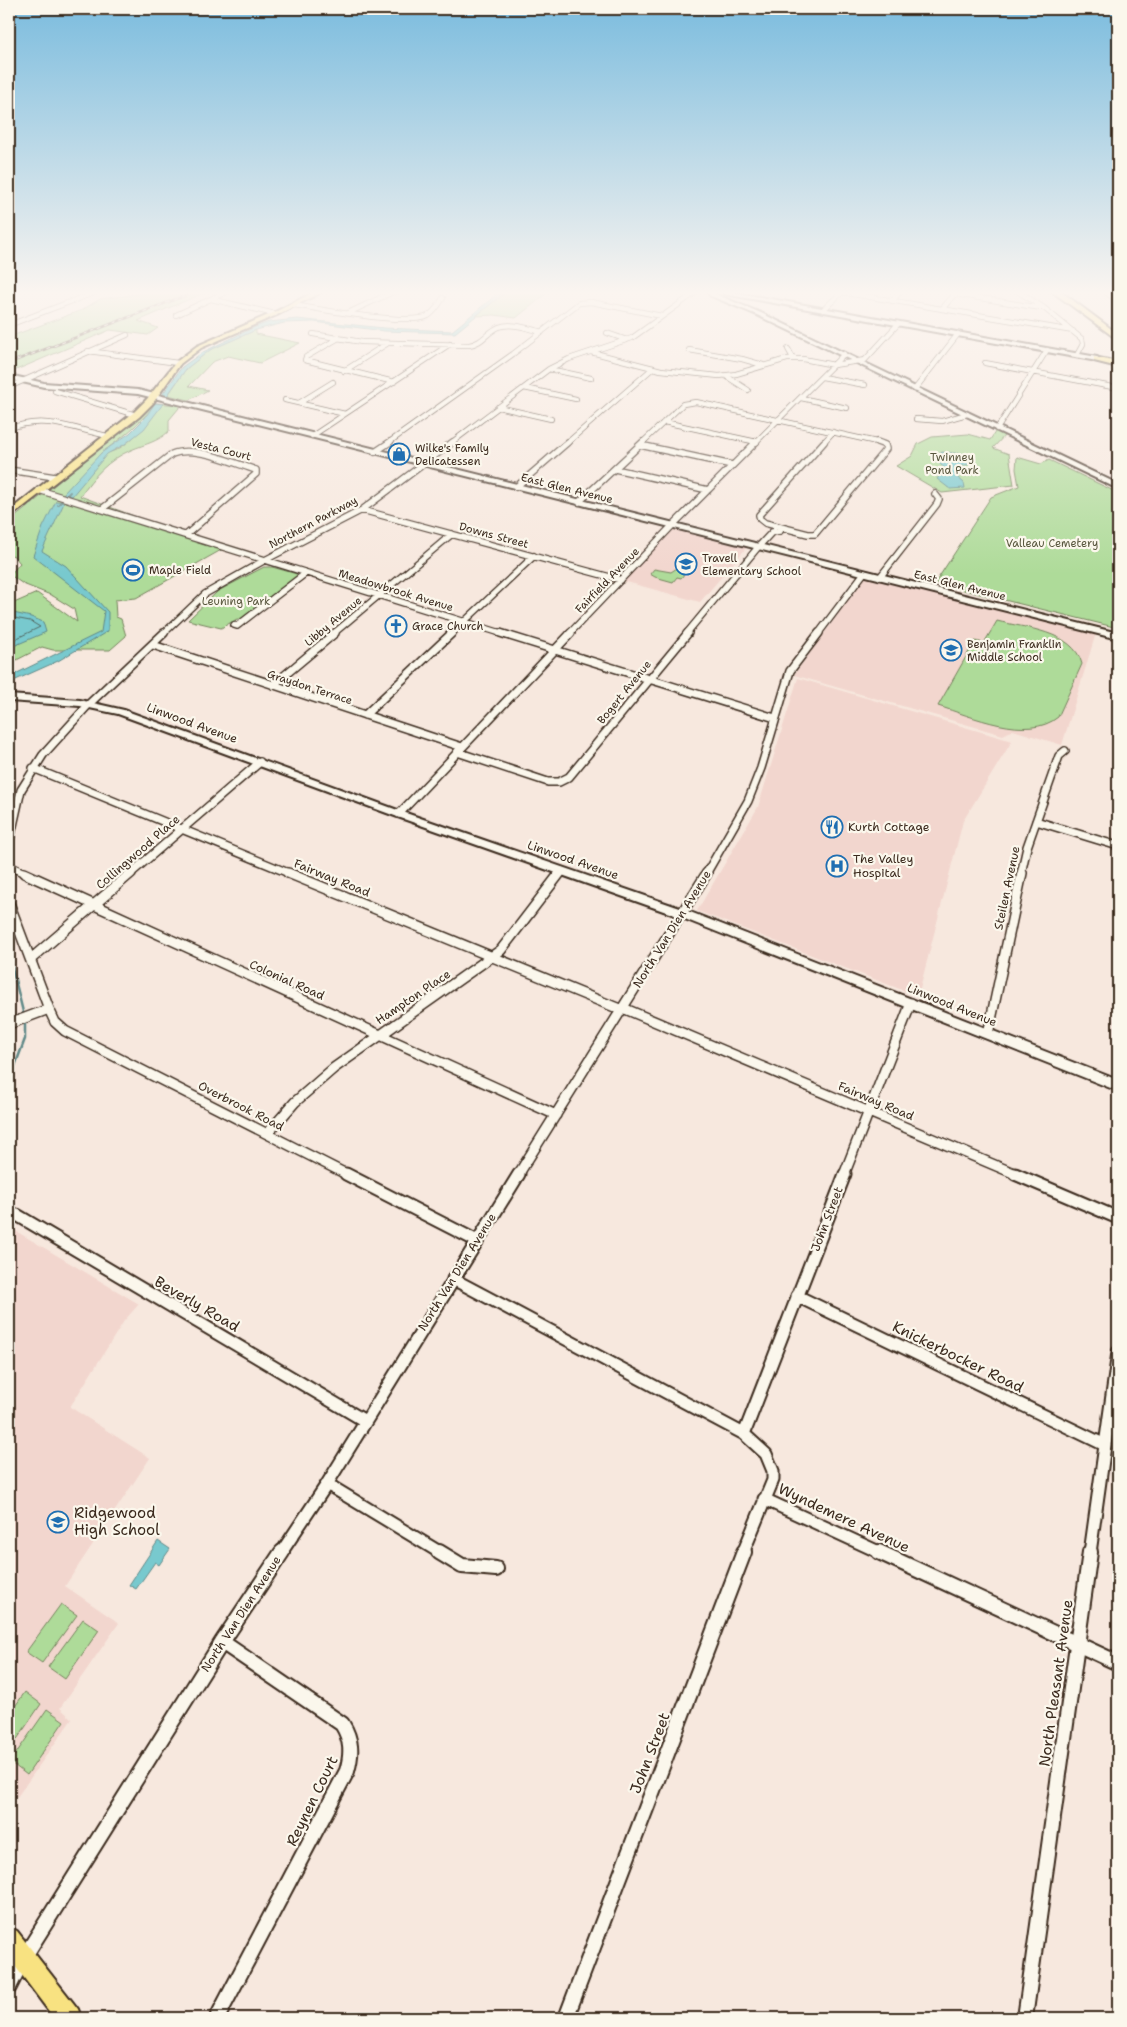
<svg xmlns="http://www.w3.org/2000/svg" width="1127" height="2027" font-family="'Shantell Sans',sans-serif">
  <rect width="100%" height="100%" fill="#f7e8de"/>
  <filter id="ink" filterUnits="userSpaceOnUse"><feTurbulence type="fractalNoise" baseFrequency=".02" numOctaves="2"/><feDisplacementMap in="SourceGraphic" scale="10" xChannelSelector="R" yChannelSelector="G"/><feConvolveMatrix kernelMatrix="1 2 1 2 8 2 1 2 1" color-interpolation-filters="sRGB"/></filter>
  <g filter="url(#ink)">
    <path fill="#f2d6ce" d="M674 528 747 547 700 602 623 581Z
      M865 577 1096 633 1062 745 1013 730 1003 735 794 675Z
      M798 678 1012 741 963 821 918 996 697 911 758 807Z
      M9 1227 139 1304 124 1321 70 1407 150 1458 65 1586 119 1623 60 1708 72 1719 17 1797 9 1790Z"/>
    <path fill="#aedb99" stroke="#74825c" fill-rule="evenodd" d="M168 290H211L138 321 158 328 148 335 110 330 9 373V337L82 310 100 299Z
      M508 290H551L516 318 494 315 476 316Z
      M256 330V334L300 343 260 363 228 356 212 362 189 386 208 390 189 400 168 395 186 369 210 350Z
      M156 403 178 405 179 408 169 420V431C158 442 145 444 131 450 108 460 94 476 80 496L223 549 136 598 115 600 116 617 121 619 126 636 110 650H53L42 647 9 664V601L14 603 37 593 77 622 74 609 53 596 23 584 10 575 20 563 14 556 9 554V522ZM155 404H162C150 420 123 456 101 453 122 438 140 424 155 404Z
      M997 429 1006 434 993 448 1009 454 1014 485 942 493 896 466 912 456 918 444 932 437 968 434 990 440Z
      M1017 457 1041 464 1049 460 1118 493V628L935 583 991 497 1019 486 1016 469Z
      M264 567H272L297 574 296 579 241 620 237 619 221 628 188 620 218 591Z
      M677 568 686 572 681 578 677 577 673 582 655 577 650 574 654 569 671 572Z
      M997 621C1024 628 1074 631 1082 664L1058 717C1028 742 971 716 938 706L975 641 984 643Z
      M61 1604 77 1615 42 1663 26 1652Z
      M83 1619 99 1630 65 1679 48 1667Z
      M25 1692 41 1704 9 1751V1715Z
      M47 1709 64 1721 27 1775 10 1762Z"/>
    <path fill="#78c9ce" stroke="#608988" d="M502 290H508L455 333 384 331 314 322 284 323 256 330 210 350 186 369 167 396 162 395 182 367 203 352 255 327 269 322 297 319 384 328 452 331Z
      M155 403 163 404 144 429 125 444 107 454 72 496 63 494 101 453 130 433 145 418Z
      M942 452 964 454 971 459V464C960 466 959 467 957 477L964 483 965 488 950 489 937 479 945 469 936 460 937 455Z
      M56 501 64 503 42 551 66 566 108 612V631L58 661 9 683V677L101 632 104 611 33 556 43 527Z
      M9 612 31 617 43 622 46 632 9 648Z
      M158 1541 170 1549 159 1565 155 1562 136 1589 129 1585Z"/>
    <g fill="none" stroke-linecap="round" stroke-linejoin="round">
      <path stroke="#536a64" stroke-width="1" d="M9 617 30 621 40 627 9 642"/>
      <path stroke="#608988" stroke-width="2" d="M58 505 70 492"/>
      <path stroke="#608988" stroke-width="2.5" d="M9 955 24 1016
        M9 1082 25 1039V1022"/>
      <g stroke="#3b2a1e" stroke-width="6">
        <path id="street-far5" d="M1016 290 1044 308 1082 339 1083 344 1077 355
          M1103 290 1118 301
          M9 292 14 290
          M841 292 1073 331
          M955 294 1041 308
          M211 299 275 314
          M892 301 902 290
          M294 305C318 309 409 326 428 316 435 312 439 304 443 298
          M942 309 958 290
          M823 310 844 290
          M348 313 397 290
          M176 315 228 291
          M9 325 101 290
          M607 333 627 340
          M313 334 362 342 469 345C483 343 487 332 499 327 512 322 529 329 542 332
          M337 339 306 357 305 360 394 382
          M788 349 793 358
          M689 350 742 359 763 365
          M88 351 178 363
          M591 352 661 370 719 376 736 374 787 359H803L834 365 865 360 898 324
          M985 363 1118 388
          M549 369 591 378
          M344 371 388 343
          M726 376 748 390
          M822 377 865 385
          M9 387 127 335
          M524 388 576 399
          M915 389 958 334
          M55 391 136 415
          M801 398 847 408
          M285 400 345 414
          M299 403 333 382
          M498 407 551 419
          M916 419 942 421 967 414
          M664 422 757 442
          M9 429C43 414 74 429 108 436
          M997 429 1047 350
          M312 436 450 344
          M388 443 513 354 579 303 591 302 662 316
          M451 443 549 369 569 359 632 338 699 290
          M567 443 653 368
          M642 443 683 404 696 402 881 443
          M755 443 844 354
          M823 443 833 432"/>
      </g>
      <g stroke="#3b2a1e" stroke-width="8">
        <path id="street-far4" d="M824 442 759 515 760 519 765 523 808 534H815L886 449 885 445 877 442
          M640 445 732 465
          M375 452 390 442
          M615 469 708 490
          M9 470 55 477
          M516 487 568 442
          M39 490 504 634
          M579 502 643 442
          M102 509 172 454C195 445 233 463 256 470V474L186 535
          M362 510 621 580
          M880 577 937 504 939 499 935 494
          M234 625 237 626 306 573
          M163 634 205 594 265 560 362 510 453 442
          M333 634 452 534
          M451 634 534 556
          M569 634 669 529 756 442
          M686 634 759 546 772 532 780 531 782 528
          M818 634 864 573"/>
      </g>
      <g stroke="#3b2a1e" stroke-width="10">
        <path id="street-far3" d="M500 633 775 718
          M153 645 462 747
          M273 685 335 633
          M365 715 452 633
          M457 752 548 782H559L569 777 688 633
          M33 768 291 874
          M399 814 571 633
          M1036 821 1118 846
          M9 844 21 790 43 755 90 703 164 633
          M9 866 27 874
          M130 874 260 762
          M559 874 561 871
          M706 874 748 801 761 768 790 671 819 633
          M1021 874 1027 847 1059 756 1065 751"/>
      </g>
      <g stroke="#3b2a1e" stroke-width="12">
        <path id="street-far2" d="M24 873 556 1115
          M288 873 622 1010
          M9 903 49 1009 55 1022 65 1031 348 1175
          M31 959 131 873
          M623 1008 1018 1175
          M9 1024 49 1009
          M988 1034 1022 873
          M268 1133 295 1102 334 1068 501 950 560 873
          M518 1175 707 873
          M844 1175 911 1003"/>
      </g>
      <g stroke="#3b2a1e" stroke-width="15">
        <path id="street-far1" d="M346 1174 477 1241
          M1015 1174 1118 1218
          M9 1218 12 1214 17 1215 365 1421
          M453 1279 744 1434 766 1454 773 1471V1480L743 1553
          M797 1296 1105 1445
          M744 1434 845 1174
          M327 1484 441 1553
          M764 1499 881 1553
          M281 1553 327 1484 519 1174
          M1090 1553 1118 1352"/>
      </g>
      <g stroke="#3b2a1e" stroke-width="18">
        <path id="street" d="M439 1552 462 1566 496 1569
          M879 1552 1118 1663
          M9 1987 23 1959 222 1642 282 1552
          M217 2018 347 1771C352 1754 352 1740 342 1724L222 1642
          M566 2018 744 1552
          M1025 2018 1090 1552"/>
      </g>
      <g stroke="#3b2a1e" stroke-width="4">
        <path id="secondary" d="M710 290H714L715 294 761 313 1118 484V489L757 315 711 296 708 293Z
          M726 291 1097 357 1100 359 1097 361 724 294Z
          M9 375 44 383 138 390 1118 633V639L138 394 44 387 9 379Z
          M9 695 80 700 124 710 403 812 680 908 1118 1080V1091L672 914 395 816 118 714 80 706 9 701Z"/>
      </g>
      <g stroke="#3b2a1e" stroke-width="4">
        <path id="primary" d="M318 290H326L277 315 201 348 180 364 153 403 139 417 9 518V511L133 413 147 399 176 362 197 346 273 313Z
          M9 1927 17 1931 78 2009 81 2018H54L9 1958Z"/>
      </g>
      <g stroke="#3b2a1e" stroke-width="4">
        <path id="highway" d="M1050 290H1059L1118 334V340Z
          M1094 357 1118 362V367L1094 361Z"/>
      </g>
      <use href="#street-far5" stroke="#fbf7ec" stroke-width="4.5"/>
      <use href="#street-far4" stroke="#fbf7ec" stroke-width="5.5"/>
      <use href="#street-far3" stroke="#fbf7ec" stroke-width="7"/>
      <use href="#street-far2" stroke="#fbf7ec" stroke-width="9"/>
      <use href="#street-far1" stroke="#fbf7ec" stroke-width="11"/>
      <use href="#street" stroke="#fbf7ec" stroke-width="14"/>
      <use href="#secondary" fill="#fbf7ec" fill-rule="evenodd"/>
      <use href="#primary" fill="#f8e281" fill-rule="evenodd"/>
      <use href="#highway" fill="#f8e281" fill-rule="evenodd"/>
      <g stroke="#3b2a1e" stroke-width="2.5">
        <path id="rail" d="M9 363 200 290"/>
      </g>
      <use href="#rail" stroke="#fbf7ec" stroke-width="1" stroke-dasharray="4" stroke-linecap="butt"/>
    </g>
  </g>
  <linearGradient id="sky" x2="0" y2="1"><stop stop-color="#7bbcde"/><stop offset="0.51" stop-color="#fbf5f0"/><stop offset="1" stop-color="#fbf5f0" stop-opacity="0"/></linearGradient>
  <rect width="1127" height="574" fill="url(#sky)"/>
  <defs>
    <g id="shop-ring" transform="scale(1.125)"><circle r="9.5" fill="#fbf7ec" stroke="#1f6fb2" stroke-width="1.5"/><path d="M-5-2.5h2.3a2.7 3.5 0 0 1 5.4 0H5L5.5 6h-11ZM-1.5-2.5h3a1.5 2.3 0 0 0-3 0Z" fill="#1f6fb2"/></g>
    <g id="school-ring" transform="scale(1.125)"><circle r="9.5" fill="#fbf7ec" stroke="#1f6fb2" stroke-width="1.5"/><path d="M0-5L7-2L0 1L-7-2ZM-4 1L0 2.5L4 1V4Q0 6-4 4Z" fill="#1f6fb2"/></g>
    <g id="stadium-ring" transform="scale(1.125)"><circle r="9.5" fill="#fbf7ec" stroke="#1f6fb2" stroke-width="1.5"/><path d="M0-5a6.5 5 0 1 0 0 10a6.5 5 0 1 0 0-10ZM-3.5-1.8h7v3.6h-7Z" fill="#1f6fb2"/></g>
    <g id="church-ring" transform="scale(1.125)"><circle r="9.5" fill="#fbf7ec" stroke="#1f6fb2" stroke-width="1.5"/><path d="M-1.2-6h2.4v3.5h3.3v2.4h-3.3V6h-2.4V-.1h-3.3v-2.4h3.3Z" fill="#1f6fb2"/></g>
    <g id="restaurant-ring" transform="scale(1.125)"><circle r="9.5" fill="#fbf7ec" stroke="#1f6fb2" stroke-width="1.5"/><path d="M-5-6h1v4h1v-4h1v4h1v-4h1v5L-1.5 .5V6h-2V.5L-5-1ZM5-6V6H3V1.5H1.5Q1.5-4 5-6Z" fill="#1f6fb2"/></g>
    <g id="hospital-ring" transform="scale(1.125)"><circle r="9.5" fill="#fbf7ec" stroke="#1f6fb2" stroke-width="1.5"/><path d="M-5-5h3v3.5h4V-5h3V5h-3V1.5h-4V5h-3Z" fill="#1f6fb2"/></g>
  </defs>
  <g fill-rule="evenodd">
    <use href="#shop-ring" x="399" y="454"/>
    <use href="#school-ring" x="686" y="564"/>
    <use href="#stadium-ring" x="133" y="570"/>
    <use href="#church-ring" x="396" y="626"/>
    <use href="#school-ring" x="951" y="650"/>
    <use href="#restaurant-ring" x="832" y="827"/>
    <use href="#hospital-ring" x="837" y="866"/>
    <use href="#school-ring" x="58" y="1522"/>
  </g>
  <g text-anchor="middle" stroke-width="4.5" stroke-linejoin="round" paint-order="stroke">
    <g font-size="11" fill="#3b2a1e" stroke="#fbf7ec" text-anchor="start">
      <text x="415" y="452">Wilke's Family<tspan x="415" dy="13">Delicatessen</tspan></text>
      <text x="702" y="562">Travell<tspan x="702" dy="13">Elementary School</tspan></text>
      <text x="149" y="574">Maple Field</text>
      <text x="412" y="630">Grace Church</text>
      <text x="967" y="648">Benjamin Franklin<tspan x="967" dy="13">Middle School</tspan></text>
    </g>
    <g font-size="11" fill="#3b2a1e" stroke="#fbf7ec">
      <text transform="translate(221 449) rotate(14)" y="4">Vesta Court</text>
      <text transform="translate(567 488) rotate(14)" y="4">East Glen Avenue</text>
      <text transform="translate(313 522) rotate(-28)" y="4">Northern Parkway</text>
      <text transform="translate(494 535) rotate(15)" y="4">Downs Street</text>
      <text transform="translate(607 580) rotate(-46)" y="4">Fairfield Avenue</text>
      <text transform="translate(960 585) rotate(14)" y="4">East Glen Avenue</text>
      <text transform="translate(396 590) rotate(17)" y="4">Meadowbrook Avenue</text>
      <text transform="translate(333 621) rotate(-40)" y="4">Libby Avenue</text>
      <text transform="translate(310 687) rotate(18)" y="4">Graydon Terrace</text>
      <text transform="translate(624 692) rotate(-51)" y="4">Bogert Avenue</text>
    </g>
    <g font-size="11" fill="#58563d" stroke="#fbf7ec">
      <text x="952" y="461">Twinney<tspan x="952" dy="13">Pond Park</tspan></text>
      <text x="1052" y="547">Valleau Cemetery</text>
      <text x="236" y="605">Leuning Park</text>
    </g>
    <g font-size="12" fill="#3b2a1e" stroke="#fbf7ec">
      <text transform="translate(192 723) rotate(20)" y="4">Linwood Avenue</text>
      <text transform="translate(138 852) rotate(-41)" y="4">Collingwood Place</text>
      <text transform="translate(573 860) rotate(19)" y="4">Linwood Avenue</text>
      <text transform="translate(332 878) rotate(22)" y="4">Fairway Road</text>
      <text transform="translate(1007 888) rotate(-78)" y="4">Steilen Avenue</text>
      <text transform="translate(672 929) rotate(-58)" y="4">North Van Dien Avenue</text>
      <text transform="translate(287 980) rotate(24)" y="4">Colonial Road</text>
      <text transform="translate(413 997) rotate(-34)" y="4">Hampton Place</text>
      <text transform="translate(952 1005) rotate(22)" y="4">Linwood Avenue</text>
      <text transform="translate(876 1101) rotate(23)" y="4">Fairway Road</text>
      <text transform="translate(241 1106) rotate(27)" y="4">Overbrook Road</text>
      <text transform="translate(827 1219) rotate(-69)" y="4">John Street</text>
      <text transform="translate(457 1272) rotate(-58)" y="4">North Van Dien Avenue</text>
      <text transform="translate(241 1614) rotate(-57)" y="4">North Van Dien Avenue</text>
    </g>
    <g font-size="12" fill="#3b2a1e" stroke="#fbf7ec" text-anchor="start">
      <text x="848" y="831">Kurth Cottage</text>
      <text x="853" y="863">The Valley<tspan x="853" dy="14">Hospital</tspan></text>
    </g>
    <g font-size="15" fill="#3b2a1e" stroke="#fbf7ec">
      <text transform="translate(197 1304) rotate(30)" y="5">Beverly Road</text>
      <text transform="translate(958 1357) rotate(26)" y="5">Knickerbocker Road</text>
      <text transform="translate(844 1518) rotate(25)" y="5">Wyndemere Avenue</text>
      <text transform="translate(1056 1683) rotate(-82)" y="5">North Pleasant Avenue</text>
      <text transform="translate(650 1753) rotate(-69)" y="5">John Street</text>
      <text transform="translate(312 1801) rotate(-64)" y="5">Reynen Court</text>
    </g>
    <g font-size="15" fill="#3b2a1e" stroke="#fbf7ec" text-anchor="start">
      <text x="74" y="1518">Ridgewood<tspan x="74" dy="17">High School</tspan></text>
    </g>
  </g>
  <rect width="1127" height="2027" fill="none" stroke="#fbf7ec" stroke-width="30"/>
  <rect x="15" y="15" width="1097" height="1997" fill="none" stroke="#3b2a1e" stroke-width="2" filter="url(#ink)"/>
</svg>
